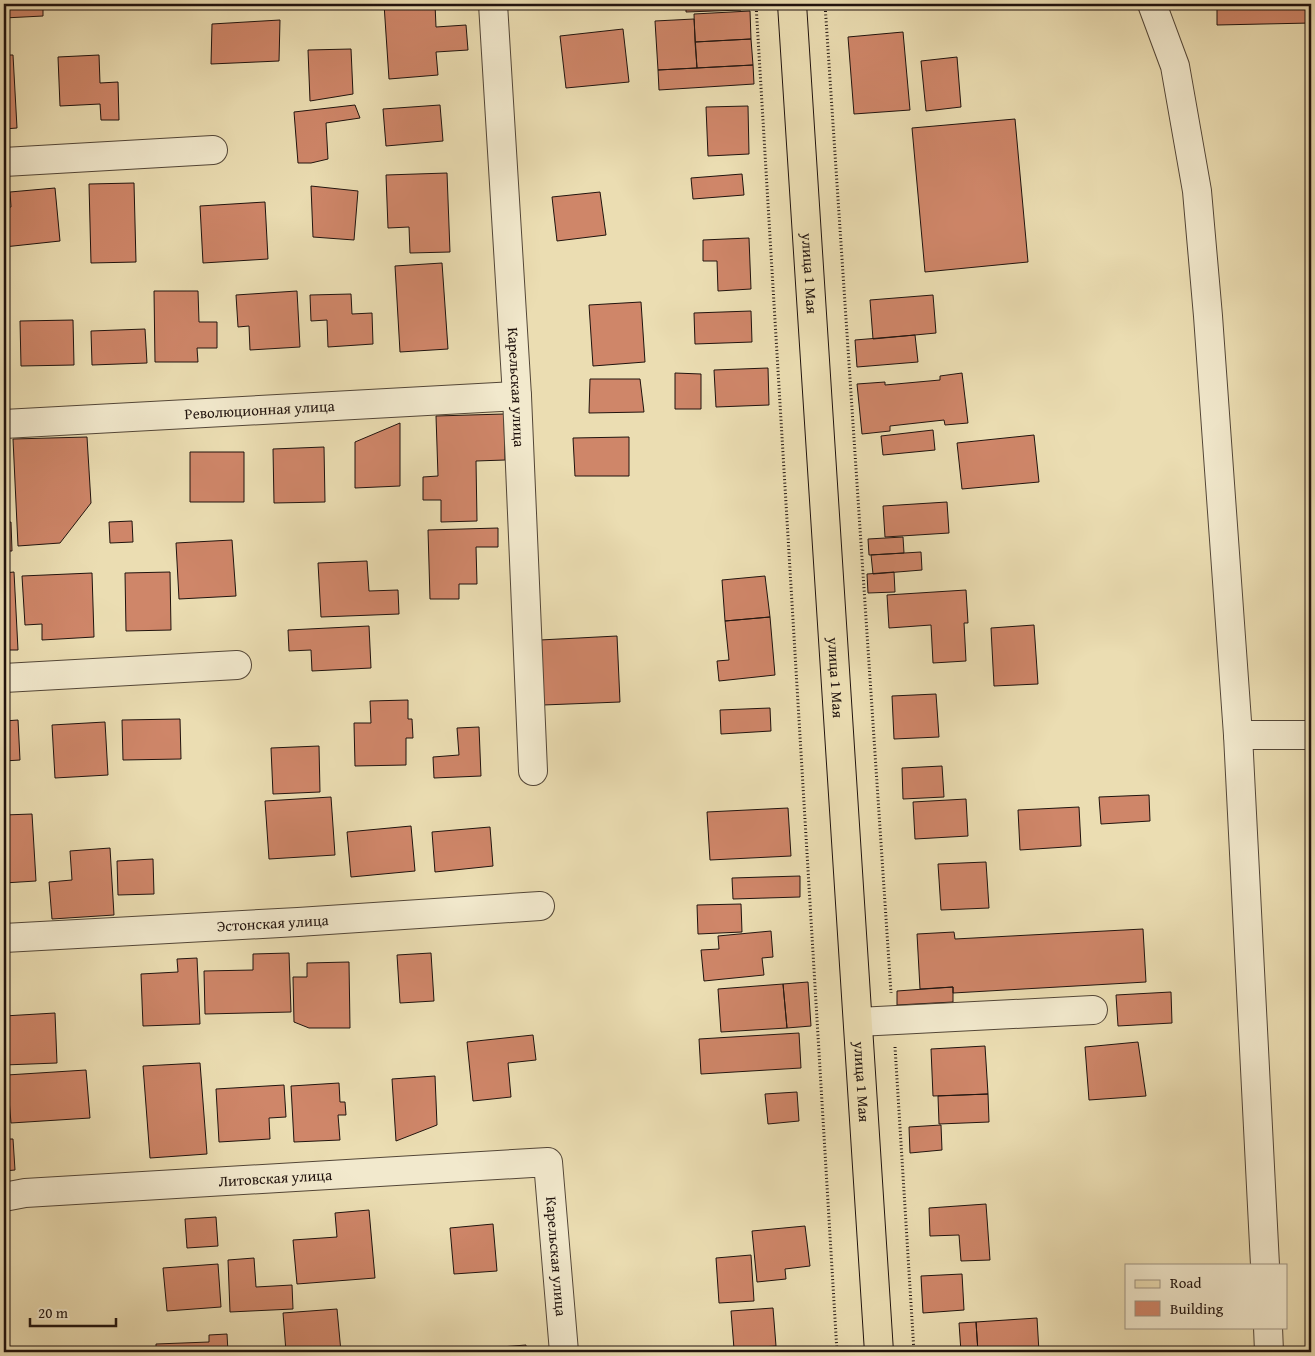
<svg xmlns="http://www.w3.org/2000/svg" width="1315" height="1356" font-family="'Gentium Book Plus',serif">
  <rect width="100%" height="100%" fill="#ebddb2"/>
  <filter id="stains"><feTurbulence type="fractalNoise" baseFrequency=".004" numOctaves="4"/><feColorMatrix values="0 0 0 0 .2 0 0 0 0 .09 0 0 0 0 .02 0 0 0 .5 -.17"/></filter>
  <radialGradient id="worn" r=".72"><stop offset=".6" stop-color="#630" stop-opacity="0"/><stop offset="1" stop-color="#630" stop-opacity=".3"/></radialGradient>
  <path fill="#cf8669" stroke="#20130e" d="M4 4H43V16L4 18Z
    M384 4H435L436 27 466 25 468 50 436 52 438 75 389 79Z
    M686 4H741V10L686 12Z
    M1217 4H1311V23L1217 25Z
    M750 11 751 39 695 42 694 14Z
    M694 19 697 68 658 70 655 21Z
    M280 20 279 61 211 64 212 24Z
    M623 29 629 82 566 88 560 36Z
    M903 32 910 110 854 114 848 37Z
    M751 39 753 65 697 68 695 42Z
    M351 49 353 94 310 101 308 50Z
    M4 55H13L17 128 4 129Z
    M99 55 100 83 118 82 119 120H101L100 104 60 106 58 57Z
    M957 57 961 107 926 111 921 61Z
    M753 65 754 84 659 90 658 70Z
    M355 105 360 118 326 123 328 159 311 163H298L294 112Z
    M440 105 443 141 386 146 383 109Z
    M748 106 749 154 708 156 706 107Z
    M1015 119 1028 262 925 272 912 128Z
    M447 173 450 252 410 253 409 227 388 228 386 175Z
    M742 174 744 195 693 199 691 178Z
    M134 183 136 262 91 263 89 184Z
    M311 186 358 191 354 240 313 237Z
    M55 188 60 241 4 247V208L11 207 10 192Z
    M600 192 606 235 557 241 552 197Z
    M265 202 268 259 203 263 200 206Z
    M749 238 751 289 718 291 717 261H703V240Z
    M442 263 448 349 400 352 395 266Z
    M154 291H198L199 322H217V348H197L198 362H155Z
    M297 291 300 347 250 350 249 326 238 327 236 295Z
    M351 294 352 314 372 313 373 344 328 347 327 320 311 321 310 295Z
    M933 295 936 333 873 339 870 300Z
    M641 302 645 362 593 366 589 305Z
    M751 311 752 342 695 344 694 313Z
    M73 320 74 365 21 366 20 321Z
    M145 329 147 363 92 365 91 331Z
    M915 335 918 362 857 367 855 340Z
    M768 368 769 405 716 407 714 370Z
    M675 373 701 374V409H675Z
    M962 373 968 423 945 425 944 420 890 426V431L862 434 857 384 885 382V385L940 380V376Z
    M590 379H640L644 412 589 413Z
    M504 414 505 460 476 461 477 521 441 522V500H423V477L438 476 436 416Z
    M400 423V486L355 488V442Z
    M933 430 935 450 883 455 881 436Z
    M1034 435 1039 482 962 489 957 443Z
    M87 437 91 503 60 543 18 546 13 439Z
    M629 437V476H575L573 438Z
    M324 447 325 502 274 503 273 449Z
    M190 452H244V502H190Z
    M947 502 949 533 885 537 883 506Z
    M132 521 133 542 110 543 109 522Z
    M11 522 12 551H4V523Z
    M498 528V547H476L477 584H459V599H430L428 530Z
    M903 537 904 553 869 555 868 539Z
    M232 540 236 596 179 599 176 543Z
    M921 552 922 570 873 574 871 555Z
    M367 561 369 591 398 590 399 614 321 617 318 563Z
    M14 572 18 650H4V573Z
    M170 572 171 630 126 631 125 573Z
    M894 572 895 592 868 593 867 574Z
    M92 573 94 637 42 640V624L25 625 22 576Z
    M765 576 770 617 725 621 722 580Z
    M966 590 968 623H964L966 661 933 663 931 625 889 628 887 595Z
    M770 617 775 675 719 681 717 661 729 660 725 621Z
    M1034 625 1038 684 994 686 991 628Z
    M369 626 371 668 312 671 311 650 289 651 288 630Z
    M617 636 620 702 543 705 540 640Z
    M936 694 939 737 894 739 892 696Z
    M408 700V719H412L413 738H406V765L355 766 354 723H371L370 701Z
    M770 708 771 731 721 734 720 710Z
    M180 719 181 759 123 760 122 720Z
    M18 720 20 760 4 761V721Z
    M105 722 108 775 55 778 52 725Z
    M479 727 481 776 434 778 433 757 459 755 457 728Z
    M319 746 320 792 273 794 271 748Z
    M942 766 944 797 903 799 902 768Z
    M1149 795 1150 821 1101 824 1099 797Z
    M331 797 335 855 269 859 265 801Z
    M966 799 968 836 915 839 913 802Z
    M1079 807 1081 846 1020 850 1018 810Z
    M788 808 791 856 710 860 707 812Z
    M32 814 36 881 4 883V815Z
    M411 826 415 871 351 877 347 832Z
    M490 827 493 866 435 872 432 832Z
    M110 848 114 915 52 919 49 882 72 880 70 851Z
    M153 859 154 894 118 895 117 861Z
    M986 862 989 908 941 910 938 864Z
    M800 876V897L733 899 732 878Z
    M741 904 742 932 698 934 697 905Z
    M1143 929 1146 982 953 993V987L920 989 917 934 954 932 955 939Z
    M771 931 773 957 762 958 764 975 704 981 701 950 719 949 718 936Z
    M289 953 291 1012 205 1014 204 971 253 970V954Z
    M431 953 434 1001 400 1003 397 955Z
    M197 958 200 1024 143 1026 141 974 178 972 177 959Z
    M349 962 350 1028H309L294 1022 293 977H307V963Z
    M808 982 811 1026 787 1028 783 984Z
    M783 984 787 1028 721 1032 718 989Z
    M953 987V1002L897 1005V991Z
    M1171 992 1172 1023 1118 1026 1116 995Z
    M4 1009V1016L55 1013 57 1063 4 1065Z
    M799 1033 801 1068 701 1074 699 1039Z
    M533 1035 536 1060 508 1063 511 1097 473 1101 467 1042Z
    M1138 1042 1146 1096 1089 1100 1085 1047Z
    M985 1046 988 1094 933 1096 931 1049Z
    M200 1063 207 1154 150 1158 143 1066Z
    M86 1070 90 1118 11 1123 7 1075Z
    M435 1076 437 1125 396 1141 392 1079Z
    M339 1083 340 1102H345L346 1115H338L340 1140 294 1142 291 1086Z
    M284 1085 286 1117 269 1118 270 1139 219 1142 216 1089Z
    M797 1092 799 1121 768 1124 765 1094Z
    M988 1094 989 1122 939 1124 938 1096Z
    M941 1125 942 1150 910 1153 909 1127Z
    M4 1139H13L15 1170 4 1171Z
    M986 1204 990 1260 961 1261 959 1235 930 1236 929 1208Z
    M369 1210 375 1278 297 1284 293 1240 337 1237 335 1213Z
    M216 1217 218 1246 187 1248 185 1219Z
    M493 1224 497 1271 454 1274 450 1228Z
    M805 1226 810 1266 785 1269 786 1279 757 1282 752 1231Z
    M751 1255 754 1301 719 1303 716 1258Z
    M254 1258 256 1287 292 1285 293 1309 230 1312 228 1260Z
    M218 1264 221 1307 167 1311 163 1268Z
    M962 1274 964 1310 923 1313 921 1276Z
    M773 1308 776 1346 734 1349 731 1311Z
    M337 1309 341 1352H286L283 1313Z
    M1037 1318 1039 1352H978L976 1322Z
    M976 1322 978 1352H961L959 1323Z
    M227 1334 228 1352H156V1344L209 1342V1335Z
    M526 1345V1352H464L463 1350Z"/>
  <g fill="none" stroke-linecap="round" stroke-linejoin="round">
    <g stroke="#534637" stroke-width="30">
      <g id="minor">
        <path id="s1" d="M493 4 517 396 533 771"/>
        <path d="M1152 4 1175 66 1197 191 1208 316 1238 735 1265 1265"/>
        <path d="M4 162 213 150"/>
        <path id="s2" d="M4 424 517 396"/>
        <path d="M4 678 237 665"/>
        <path d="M1238 735H1311"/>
        <path id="s3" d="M4 938 298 922 540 906"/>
        <path d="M858 1022 1093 1010"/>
        <path id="s4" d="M4 1197 25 1193 548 1162 564 1352"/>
        <path d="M1268 1327 1269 1352"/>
      </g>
    </g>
    <g stroke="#20130e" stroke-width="30">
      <g id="major">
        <path id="s5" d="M792 4 879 1352"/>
      </g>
    </g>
    <path stroke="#20130e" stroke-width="3" stroke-dasharray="1 2.5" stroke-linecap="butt" d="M756 4 837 1352
      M825 4 891 993
      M895 1047 914 1352"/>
    <use href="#minor" stroke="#f2e9cd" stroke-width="28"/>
    <use href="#major" stroke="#ebddb2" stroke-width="28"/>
  </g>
  <g text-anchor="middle" stroke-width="4" stroke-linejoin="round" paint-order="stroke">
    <g font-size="15" fill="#20130e" stroke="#f2e9cd">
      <text dy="5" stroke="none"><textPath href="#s5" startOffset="270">улица 1 Мая</textPath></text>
      <text dy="5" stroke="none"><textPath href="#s1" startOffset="384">Карельская улица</textPath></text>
      <text dy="5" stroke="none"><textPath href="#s2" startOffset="256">Революционная улица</textPath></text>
      <text dy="5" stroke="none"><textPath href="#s5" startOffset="675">улица 1 Мая</textPath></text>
      <text dy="5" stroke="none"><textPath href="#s3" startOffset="269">Эстонская улица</textPath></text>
      <text dy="5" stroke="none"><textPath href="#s5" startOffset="1080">улица 1 Мая</textPath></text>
      <text dy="5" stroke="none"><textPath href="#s4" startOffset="272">Литовская улица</textPath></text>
      <text dy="5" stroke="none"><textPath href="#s4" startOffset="640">Карельская улица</textPath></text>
    </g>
  </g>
  <rect width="1315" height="1356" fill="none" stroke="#ebddb2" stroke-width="20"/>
  <rect x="5" y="5" width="1305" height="1346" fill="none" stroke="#20130e" stroke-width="2.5"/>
  <rect x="10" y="10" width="1295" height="1336" fill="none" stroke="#20130e"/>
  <rect x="1125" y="1264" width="162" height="65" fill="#f2e9cd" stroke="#9e9381"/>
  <rect x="1135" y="1280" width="25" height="8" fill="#ebddb2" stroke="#9e9381"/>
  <text x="1170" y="1288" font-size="15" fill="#20130e">Road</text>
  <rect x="1135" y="1301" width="25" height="15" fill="#cf8669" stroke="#9e9381"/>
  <text x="1170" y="1314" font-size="15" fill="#20130e">Building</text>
  <path d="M30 1318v8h86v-8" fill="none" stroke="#20130e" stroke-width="2.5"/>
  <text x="38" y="1318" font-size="15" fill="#20130e" stroke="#f2e9cd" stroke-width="4" paint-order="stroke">20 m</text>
  <rect width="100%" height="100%" filter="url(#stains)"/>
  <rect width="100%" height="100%" fill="url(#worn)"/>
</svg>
